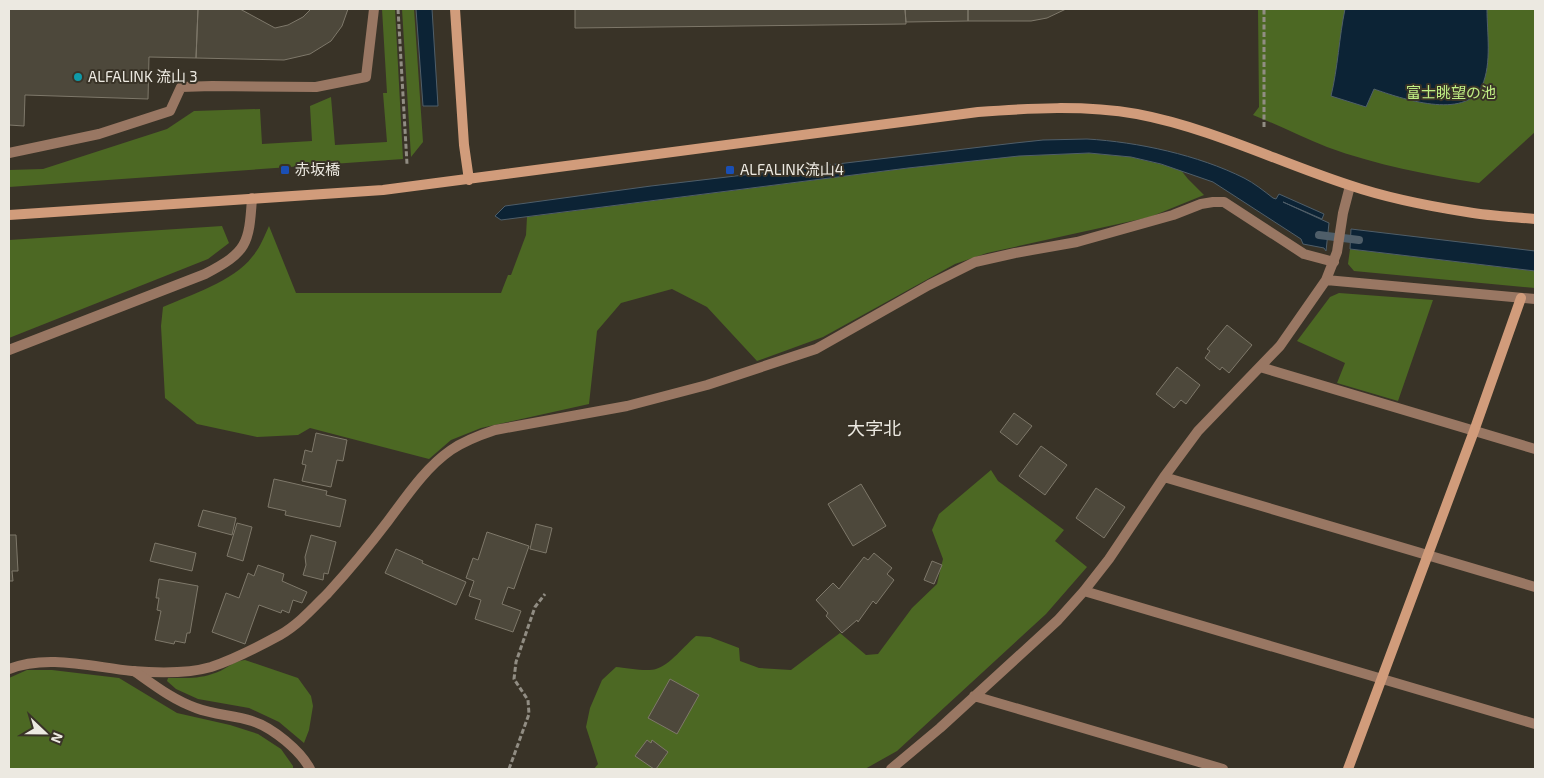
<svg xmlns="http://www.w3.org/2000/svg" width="1544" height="778" font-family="'Exo 2','Noto Sans JP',sans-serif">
  <rect width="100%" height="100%" fill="#393327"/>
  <path fill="#4c6823" d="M382 9H395L403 159 9 187V170L43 169 167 129 194 111 260 109 262 144 312 141 310 106 331 97 335 145 387 142 383 93H387Z
    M402 9H414L423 142 411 157Z
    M1258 9H1535V132L1479 183C1428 175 1376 165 1327 147 1302 137 1278 125 1253 115L1259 107Z
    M1089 153 1131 157 1180 169 1188 179 1204 195 1150 217 987 253 955 264 823 337 757 361 707 307 672 289 621 303 597 331 589 404 481 428 451 440 429 459 310 428 298 435 257 437 197 424 165 398 161 326 163 307C190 295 234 281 252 257 260 248 264 237 269 226L296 293H501L508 275H511L526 235 527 217 908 168 1019 156Z
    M222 226 229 243 208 259 9 338V240Z
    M1350 249 1535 271V288L1354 271 1348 264Z
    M1339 293 1433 300 1398 401 1337 383 1345 363 1297 341 1330 297Z
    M991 470 998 481 1064 530 1055 541 1087 567 1046 614 897 751 865 769H594L598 764 586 727 590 708 602 680 616 667C626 668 648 672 656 669 670 665 685 645 696 636L710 637 739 648 740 661 759 668 791 670 840 633 866 655 878 654 912 608 937 584 943 559 932 530 939 514Z
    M245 660 298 678 311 696 313 706 309 730 304 743 279 722 249 708 198 699 176 689 167 681 168 678C183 678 198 679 212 674 225 671 232 661 245 660Z
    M27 670H52L119 678 177 713 230 725 258 734 281 749 293 766V769H9V678Z"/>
  <path fill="#0c2335" stroke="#4f5e69" d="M416 9H432L438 106H423Z
    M1345 9H1487C1487 33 1492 63 1482 86 1465 121 1400 98 1374 89L1366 107 1331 96C1338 67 1339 38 1345 9Z
    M1087 139C1138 142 1198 155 1244 178 1254 183 1264 191 1273 198L1276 199 1279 194 1324 214 1322 219 1283 202 1329 223 1326 251 1324 248 1303 244 1301 239 1213 182 1161 164 1131 157 1089 153 1019 156 908 168 501 220 495 216 505 206 651 186 1015 143 1043 140Z
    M1351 229 1535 251V271L1350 249Z"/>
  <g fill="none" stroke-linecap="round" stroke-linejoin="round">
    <path stroke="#4f5e69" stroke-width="8" d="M1319 235 1359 240"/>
  </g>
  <path fill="#4d483b" stroke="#7e786a" d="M9 9H198L196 58 149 57 148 99 25 95 24 126 9 125Z
    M198 9H240L275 28 288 25 303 17 311 9H348L342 26 331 41 310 54 284 60 196 58Z
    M575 9H905L906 24 575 28Z
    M905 9H968V21L906 22Z
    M968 9H1066L1047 18 1031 21H968Z
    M1227 325 1252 345 1229 373 1222 367 1220 370 1205 358 1210 351 1207 349Z
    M1177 367 1200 385 1186 404 1181 400 1174 408 1156 394Z
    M1014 413 1032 426 1017 445 1000 432Z
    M316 433 347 440 343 461 337 460 331 487 302 481 306 465 302 464 305 450 312 452Z
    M1041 446 1067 465 1045 495 1019 476Z
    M274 479 327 491 326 495 346 500 340 527 285 515 286 511 268 507Z
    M861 484 886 526 853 546 828 504Z
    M1096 488 1125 507 1104 538 1076 518Z
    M203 510 236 518 232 535 198 526Z
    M237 523 252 527 243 561 227 556Z
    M536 524 552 528 546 553 530 549Z
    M487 532 529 546 514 589 508 587 502 604 521 611 513 632 475 619 481 600 469 596 474 581 466 578 473 558 478 560Z
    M9 535H16L18 571H12L13 581H9Z
    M311 535 336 542 328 574 324 573 323 580 303 575 306 565 305 557Z
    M155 543 196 553 192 571 150 561Z
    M396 549 423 561 422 563 466 582 456 605 385 573Z
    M874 553 892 568 887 574 894 580 876 604 873 601 858 622 857 620 842 633 826 616 828 613 816 600 833 583 839 589 864 557 868 560Z
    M932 561 942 565 934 584 924 580Z
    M258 565 284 574 282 581 307 592 302 603 293 600 289 613 282 610 281 613 259 605 245 644 212 632 226 593 239 598 248 573 254 576Z
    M159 579 198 586 190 633H187L185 643 175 641 174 644 155 640 161 611 157 610 159 598H156Z
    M670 679 699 695 677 734 648 718Z
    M647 740 651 743 652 740 668 752 656 769H654L635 756Z"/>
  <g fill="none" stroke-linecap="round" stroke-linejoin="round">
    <path stroke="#918d83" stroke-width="3" stroke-dasharray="5 2.5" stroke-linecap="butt" d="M398 9 407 164
      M1264 127V9
      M509 769 529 714 528 700 514 679 516 662 535 607 545 594"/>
    <path stroke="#997763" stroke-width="10" d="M9 153 99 134 170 111 181 87 212 86 316 87 366 77 374 9
      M9 669C47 654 92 667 132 671 157 673 187 674 211 667 235 659 258 647 280 635 298 625 313 608 328 593 349 570 369 546 388 521 406 497 425 468 451 450 464 441 480 435 495 430L627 406 707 385 816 349 929 285 975 262 1015 253 1077 242 1173 215 1201 204 1213 202H1224L1304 254 1334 262"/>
    <path stroke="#997763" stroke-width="10" d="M1350 186 1343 213 1337 252 1326 280 1535 299
      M9 350 205 274C247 252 249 245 252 198
      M1260 367 1535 449
      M1164 477 1535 587
      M1084 591 1535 724
      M134 671C154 685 173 700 196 708 214 715 234 715 252 721 272 727 301 751 310 769
      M974 696 1223 769
      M891 769 940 728 1058 620 1084 591 1109 559 1164 477 1198 431 1280 346 1326 280"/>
    <path stroke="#d19c7b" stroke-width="10" d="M455 9 464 145 469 180
      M9 215 383 190 978 112C1031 108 1084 105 1137 114 1211 128 1278 162 1349 185 1387 198 1428 206 1467 212 1490 216 1513 217 1535 219
      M1348 769 1474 431 1521 298"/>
  </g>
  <circle fill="#0f9aa8" stroke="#393327" stroke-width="2" cx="78" cy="77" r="5"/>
  <g fill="#1a4fb4" stroke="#393327" stroke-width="2">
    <rect x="280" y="165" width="10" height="10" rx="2.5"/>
    <rect x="725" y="165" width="10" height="10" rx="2.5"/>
  </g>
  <g text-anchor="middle" stroke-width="4" stroke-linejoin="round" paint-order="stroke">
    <g font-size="15" fill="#ece9e1" stroke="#393327" text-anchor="start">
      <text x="88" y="82">ALFALINK 流山 3</text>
      <text x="295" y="175">赤坂橋</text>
      <text x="740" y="175">ALFALINK流山4</text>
    </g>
    <g font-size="15" fill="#c0ef84" stroke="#393327">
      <text x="1451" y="98">富士眺望の池</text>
    </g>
    <g font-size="18" fill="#ece9e1" stroke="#393327">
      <text x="874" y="435">大字北</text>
    </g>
  </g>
  <rect width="1544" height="778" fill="none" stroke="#ece9e1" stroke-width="20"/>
  <g transform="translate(45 733) rotate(112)" stroke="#393327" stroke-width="4" paint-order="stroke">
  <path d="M0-4L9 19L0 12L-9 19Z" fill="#ece9e1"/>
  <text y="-8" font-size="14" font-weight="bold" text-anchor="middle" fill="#ece9e1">N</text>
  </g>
</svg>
